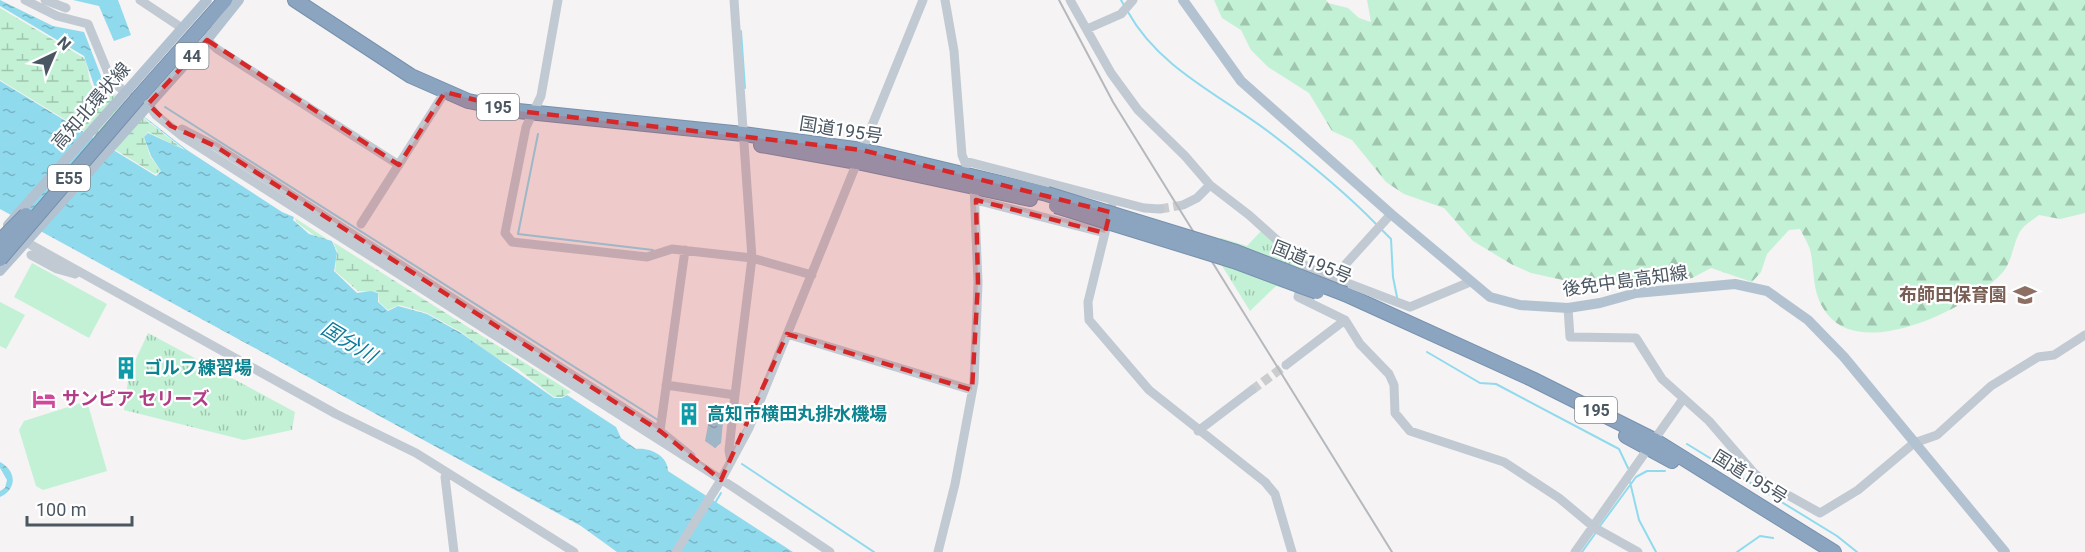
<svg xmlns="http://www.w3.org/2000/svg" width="2085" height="552" font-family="Roboto,'Noto Sans JP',sans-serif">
  <defs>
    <pattern id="grass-tufts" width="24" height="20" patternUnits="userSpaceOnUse" patternTransform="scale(1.5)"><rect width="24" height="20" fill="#c3f1d5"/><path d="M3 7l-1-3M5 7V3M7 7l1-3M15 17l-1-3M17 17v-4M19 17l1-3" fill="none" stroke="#a0c6b0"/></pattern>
    <pattern id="forest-firs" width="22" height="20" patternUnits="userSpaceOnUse" patternTransform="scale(1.5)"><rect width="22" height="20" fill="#c3f1d5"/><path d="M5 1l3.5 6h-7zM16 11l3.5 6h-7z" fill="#a0c6b0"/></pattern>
    <pattern id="wetland-marsh" width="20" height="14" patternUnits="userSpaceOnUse" patternTransform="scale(1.5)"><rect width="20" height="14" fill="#c3f1d5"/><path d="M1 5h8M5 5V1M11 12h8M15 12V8" fill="none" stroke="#a0c6b0"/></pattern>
    <pattern id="water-ripples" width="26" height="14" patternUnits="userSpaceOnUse" patternTransform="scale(1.5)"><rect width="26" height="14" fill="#90daee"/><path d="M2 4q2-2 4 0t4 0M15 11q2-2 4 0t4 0" fill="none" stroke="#78b4c4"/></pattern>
  </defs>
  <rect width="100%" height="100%" fill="#f5f3f3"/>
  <path fill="url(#grass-tufts)" d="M1261 231 1302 268 1292 291 1276 286 1250 311 1211 248 1221 238 1247 246Z
    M148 333 295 412 292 430 244 440 124 410 129 374Z"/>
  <path fill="url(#forest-firs)" d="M1214 0H1326L1328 3 1348 8 1359 18 1371 22 1367 0H2085V213L2060 219 2039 215C2034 219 2025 224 2021 230 2013 242 2013 260 2003 272 1973 306 1865 361 1828 315 1812 295 1815 277 1811 254 1810 246 1804 237 1800 229L1789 230 1767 254 1761 272 1752 282 1711 268 1692 278 1670 281H1606L1584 277 1563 280 1531 273 1511 264 1473 241 1444 208 1404 194 1386 182 1352 140 1332 131 1309 93 1268 67 1251 50 1241 30 1222 18Z"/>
  <path fill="url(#wetland-marsh)" d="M0 8 84 58C90 69 87 79 94 90L106 88 184 150 148 132 144 137 150 156 161 171 155 174 0 80Z
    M295 218 327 239H319L296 222Z
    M333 242 571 392 562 397H554L518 369 496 358 461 332 427 313 399 305 388 310 379 302 378 292 358 291 335 271 337 251Z"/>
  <path fill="#c3f1d5" d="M32 263 107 304 89 338 14 297Z
    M0 302 25 315 6 349 0 346Z
    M196 382a8 8 0 1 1 16 0a8 8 0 1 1-16 0Z
    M207 407a8 8 0 1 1 16 0a8 8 0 1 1-16 0Z
    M87 401 107 471 43 490 36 486 19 430 24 421Z
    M255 411a8 8 0 1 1 16 0a8 8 0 1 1-16 0Z"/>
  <path fill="url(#water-ripples)" d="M0 0 53 26 84 32 105 86 187 150 282 212 294 217 293 220 309 234 332 241 337 253 334 271 357 293 371 291 378 293V302L388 311 398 306 427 314 461 333 554 398H562L567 395 616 427 621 438 636 449C650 447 668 456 668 471L793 552H617L581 526 0 209V81L156 176 161 171 151 156 144 137 148 133 185 150 106 87 95 88 84 56 0 6Z
    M73 0H118L131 35 114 41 99 6Z
    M711 409 724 411 721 443 715 448 705 441Z
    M0 462C17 471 17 489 0 497V491L5 488 7 480 0 468Z"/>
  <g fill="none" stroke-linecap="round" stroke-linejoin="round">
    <path stroke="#90daee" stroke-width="2" d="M1121 0 1125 7
      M1128 12C1159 68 1220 95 1269 132 1307 161 1345 192 1377 225
      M741 31 745 88
      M165 107 658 420
      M538 134 518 234 653 250
      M1381 229 1391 239 1393 277 1397 297
      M1427 352 1480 383 1496 384 1619 449 1628 468
      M1687 444 1837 536 1857 552
      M742 464 874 552
      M1630 482 1639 520 1656 552
      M715 503 721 493
      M1600 526 1636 477 1647 471H1665
      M1582 552 1597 531
      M1737 552 1760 536 1773 538"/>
    <path stroke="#caccce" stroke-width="9" stroke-dasharray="9 4.5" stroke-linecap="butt" d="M1160 209 1183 205
      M1252 390 1286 365"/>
    <g stroke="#7690ad" stroke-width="16">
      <path id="highway" d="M295 0 411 76 468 101 518 111 743 134 862 150 1047 194
        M138 98 225 0
        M761 145 857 162 1030 199
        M1345 294 1532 379 1654 440 1834 552
        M1626 436 1672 461"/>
    </g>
    <path stroke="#c1cad2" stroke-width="9" d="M25 0 57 16 88 24 111 80 125 92
      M45 0 66 8
      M140 0 182 28
      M558 0 541 96 526 127 505 233 512 242 647 257 672 249 752 258 812 275
      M734 0 752 258 735 395
      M945 0 954 51 962 155 966 165
      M1070 0 1111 73 1138 110 1185 156 1210 185 1249 215 1308 268 1410 307 1470 282
      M1087 29 1121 14 1133 0
      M207 40 217 49 399 165
      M148 104 156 115 182 136 733 487 830 552
      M182 129 215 146 660 431 685 250
      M965 161 1144 208 1160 209
      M976 200 1105 233
      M1113 200 1088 302 1089 320 1149 390 1265 482 1275 494 1292 552
      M1183 205 1197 198 1210 185
      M361 224 445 92
      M26 242 336 414 416 453 574 552
      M31 255 57 269 75 274
      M1334 277 1391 214
      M1302 281 1298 297 1345 320 1360 344 1389 374 1394 385 1395 413 1410 431 1504 462 1559 498 1595 528 1638 552
      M1568 308 1570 337 1636 338 1662 379 1709 421 1754 473 1766 483 1820 513 1858 490 1914 443 1937 435 1991 386 2038 357 2054 355 2085 335
      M787 334 972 390
      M1286 365 1345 320
      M666 385 735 395 729 450 731 462
      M660 431 691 456
      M1198 431 1252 390
      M445 477 454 552
      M676 552 721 480 749 428 923 0
      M938 552 955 484 974 382 978 283 974 186
      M1575 552 1683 399"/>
    <path stroke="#b3c2d1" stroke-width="10" d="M1183 0 1241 81 1391 214 1490 297 1520 305 1568 308 1600 303 1636 293 1735 284 1767 291 1808 320 1844 357 2005 552
      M8 225 207 0
      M0 271 207 40 239 0"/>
    <use href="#highway" stroke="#8ba5c1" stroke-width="14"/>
    <path stroke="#b5b8bd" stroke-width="2" d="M1059 0 1113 102 1392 552"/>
    <g stroke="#7690ad" stroke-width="16" stroke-linecap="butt">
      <path id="highway-bridge" d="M1047 194 1236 252 1345 294
        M1056 206 1234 261 1317 292
        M0 241 26 215
        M0 259 138 98"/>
    </g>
    <use href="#highway-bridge" stroke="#8ba5c1" stroke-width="14"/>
  </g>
  <path fill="#d62828" fill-opacity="0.2" stroke="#d62828" stroke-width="4.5" stroke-dasharray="12 8" stroke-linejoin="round" d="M207 40 399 165 445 92 518 111 862 150 1110 212 1105 233 976 200 978 283 972 390 787 334 721 480 660 431 215 146 171 126 148 104Z"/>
  <defs>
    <g id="school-bare" transform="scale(1.8)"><path d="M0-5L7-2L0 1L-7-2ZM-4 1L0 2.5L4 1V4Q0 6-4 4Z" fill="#8d6e63" stroke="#fff" stroke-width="2.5" paint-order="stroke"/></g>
    <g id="building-bare" transform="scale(1.8)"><path d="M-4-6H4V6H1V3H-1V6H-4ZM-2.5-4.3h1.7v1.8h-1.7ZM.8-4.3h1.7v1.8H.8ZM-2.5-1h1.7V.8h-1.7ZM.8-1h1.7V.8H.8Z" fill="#0f9aa8" stroke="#fff" stroke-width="2.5" paint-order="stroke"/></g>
    <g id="hotel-bare" transform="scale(1.8)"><path d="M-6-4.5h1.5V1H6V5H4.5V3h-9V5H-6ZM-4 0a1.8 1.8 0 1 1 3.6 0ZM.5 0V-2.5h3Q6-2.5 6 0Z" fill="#d1479c" stroke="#fff" stroke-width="2.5" paint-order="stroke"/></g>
  </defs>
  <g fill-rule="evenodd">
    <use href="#school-bare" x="2025" y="295"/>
    <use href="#building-bare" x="126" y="368"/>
    <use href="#hotel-bare" x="44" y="399"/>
    <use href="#building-bare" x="689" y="414"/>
  </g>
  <g text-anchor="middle" stroke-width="4.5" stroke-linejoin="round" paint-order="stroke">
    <g fill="#fff" stroke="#808990" stroke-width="1.5">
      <rect x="175.5" y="43" width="33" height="26" rx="4.5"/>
      <rect x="477" y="94" width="42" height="26" rx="4.5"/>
      <rect x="48" y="165" width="42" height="26" rx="4.5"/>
      <rect x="1575" y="397" width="42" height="26" rx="4.5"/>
    </g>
    <g font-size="16" font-weight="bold" fill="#4a5661">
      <text x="192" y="62">44</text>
      <text x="498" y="113">195</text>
      <text x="69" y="184">E55</text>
      <text x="1596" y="416">195</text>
    </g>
    <g font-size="18" fill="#4a5661" stroke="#fff">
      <text transform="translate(91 106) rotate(-49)" y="6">高知北環状線</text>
      <text transform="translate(841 130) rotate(9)" y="6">国道195号</text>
      <text transform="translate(1312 262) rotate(22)" y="6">国道195号</text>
      <text transform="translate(1625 281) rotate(-8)" y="6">後免中島高知線</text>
      <text transform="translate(1750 477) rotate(32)" y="6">国道195号</text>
    </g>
    <g font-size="18" font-weight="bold" fill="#785e54" stroke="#fff" text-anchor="end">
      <text x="2007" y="301">布師田保育園</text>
    </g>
    <g font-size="18" font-weight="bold" fill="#0d838f" stroke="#fff" text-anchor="start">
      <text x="144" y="374">ゴルフ練習場</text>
      <text x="707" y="420">高知市横田丸排水機場</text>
    </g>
    <g font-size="18" font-weight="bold" fill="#b23c85" stroke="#fff" text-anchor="start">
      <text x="62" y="405">サンピア セリーズ</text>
    </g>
    <g font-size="20" font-style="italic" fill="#0c7c9b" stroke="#fff">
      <text transform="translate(349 342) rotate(31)" y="7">国分川</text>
    </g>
  </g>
  <g transform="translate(54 54) rotate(44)" stroke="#ffffff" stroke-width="4.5" paint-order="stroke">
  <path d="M0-4.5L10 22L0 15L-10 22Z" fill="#4a5661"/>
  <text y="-9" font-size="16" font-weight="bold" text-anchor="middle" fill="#4a5661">N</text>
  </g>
  <path d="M27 516v9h105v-9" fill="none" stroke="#4a5661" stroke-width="3"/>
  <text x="36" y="516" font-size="18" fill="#4a5661" stroke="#ffffff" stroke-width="4.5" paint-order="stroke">100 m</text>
</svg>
